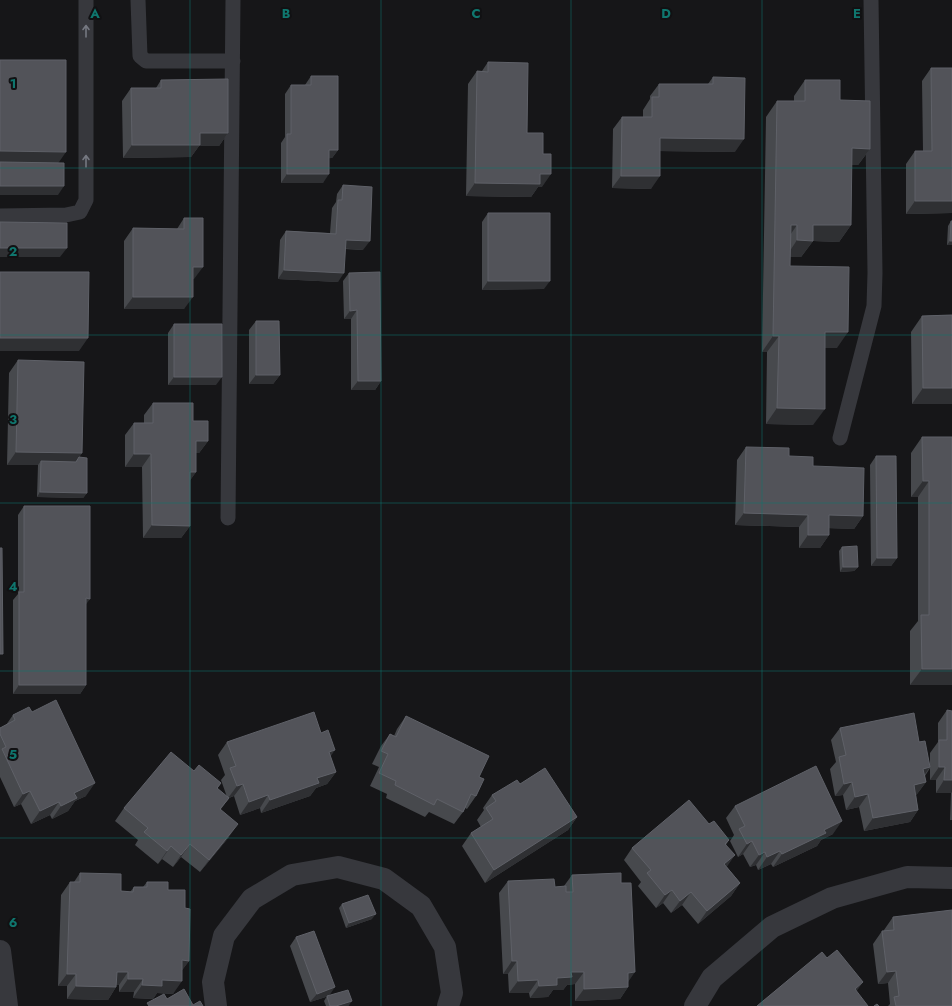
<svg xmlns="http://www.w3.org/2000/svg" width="952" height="1006" font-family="Jost,sans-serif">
  <rect width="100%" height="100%" fill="#161618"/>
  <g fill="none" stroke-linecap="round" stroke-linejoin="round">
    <path stroke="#37383d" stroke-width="15" d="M138 0 140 56 146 61H233
      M0 216 66 215 80 212 86 200V0
      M840 438 874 306 875 273 871 0
      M228 518 233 0"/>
    <path stroke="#37383d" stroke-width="22" d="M0 951 7 1006
      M216 1006 213 982 224 936 252 899 292 875 338 867 384 879 421 906 445 947 452 993 448 1006
      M695 1006 712 978 772 927 832 898 907 877 952 878"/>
  </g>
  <path fill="#47494d" d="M488 62 527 133 542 187H538L531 197 466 196 468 84 477 71H482Z
    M931 68H952V213L906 214V164L915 151H923L922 81Z
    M311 76 338 150 332 158H329L323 183H281V143L285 137V94L291 85H305Z
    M713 77 735 152 660 151 651 189 612 188 613 129 622 117H643V110L650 99V96L659 84H708Z
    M161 80 228 133 219 146H199L191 157 123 158 122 101 131 88H156Z
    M805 80 840 100 870 149 858 165H851V225L839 242 813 241 801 257H790V266L837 348H825L813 425 766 424 767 352H762L766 117 777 101H794V96Z
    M343 185 363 250 345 249 338 282 278 279 280 240 286 231 330 233 332 208 336 202 337 194Z
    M488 213 544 289 482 290V222Z
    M184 218 194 279H193L184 309H124V241L133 228 177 229Z
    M951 221H952V245H947L948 226Z
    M349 273 381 381 375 390H351V319H344L343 281Z
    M952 315V404H912L911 332 922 316Z
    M256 321 280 375 273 384H249V330Z
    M174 324 216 385H168V333Z
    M18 360 82 453 79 457 87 493 83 498 37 497 38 465H7L9 373Z
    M153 403 193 421 208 441 199 453H196V472L190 480V526L181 538H143L142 467H125V435L134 423H144V415Z
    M922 437H952V685H910V631L918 621V497H911V453Z
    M746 447 789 456 813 466 863 516 854 529 829 528V535L820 548H799V527L735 525 737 460Z
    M876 456 897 558 891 566H871L870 465Z
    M24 506 86 604V685L80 694H13V600L18 594V515Z
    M842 547 858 567 854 571 840 572 839 551Z
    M947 710 952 711V820H950L951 793H936V780H930V768L925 776 926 782 917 794 916 795 918 810 910 822 864 831 859 807 846 810 843 795 835 796 830 769 836 762 831 740 840 728 919 742 930 767V753L938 742V723Z
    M13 715 86 796 75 801 68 811 52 819 50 815 31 824 21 804 14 807 0 777V728L6 725Z
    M406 716 479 777 476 796 467 809 465 808 463 812 454 824 429 812 425 817 386 798 387 794 370 786 379 767 372 764 381 746 390 734 394 736 397 729Z
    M321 733 330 756 336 772 327 784 316 788 310 796 261 813 260 808 240 815 234 796 229 798 221 809 229 837 200 872 181 857 173 867 162 859 158 864 135 845 138 840 115 821 124 808 194 771 221 783 217 789 227 797 221 780 225 775 218 755 227 742Z
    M520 784 577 817 568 830 485 883 462 846 471 833 481 827 477 820 484 810 483 808 492 795Z
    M735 806 833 834 821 840 817 846 773 867 771 864 758 870 756 865 750 867 743 854 738 857 730 841 734 835 726 818Z
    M709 824 729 840 726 845 727 867 740 883 731 896 698 924 682 905 671 913 663 903 656 908 638 886 641 882 624 860 632 848Z
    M80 873 121 891 130 892 134 887H143L147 882 168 890 185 908 189 961 182 970 173 994 157 993 153 999 133 998 134 992H119V985H116V987L108 1000 67 999V986H58L61 895 70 882H74Z
    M572 875 621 883 628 987 620 999 575 1001V984L567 985 563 990H553L548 997 530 998 529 993H509L508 974H503L499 893 508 881 555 887 564 886Z
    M342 904 372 919 346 928 339 908Z
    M893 917 952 1006H888L890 1004 888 983 878 984 873 944 882 931H884V930Z
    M296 937 329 996 310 1002 290 946Z
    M327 996 352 1001 348 1006H326L324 1001Z"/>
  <path fill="#2f3033" d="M200 133H228L219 146H199L191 157 123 158 132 145Z
    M660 138 744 139 735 152 651 151Z
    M852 148 870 149 858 165H840Z
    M329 150H338L332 158 323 159Z
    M0 151 66 152 57 165 0 164Z
    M287 174H329L323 183H281Z
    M540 174H551L542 187H538L531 197 466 196 475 183Z
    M621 176H660L651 189 612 188Z
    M0 186H64L58 195H0Z
    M915 201H952V213L906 214Z
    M791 225H797L786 241Z
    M813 225H851L839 242 813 241 801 257H786L797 240Z
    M346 240 370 241 363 250 339 248Z
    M950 241H952V245H947Z
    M0 248H67L60 257H0Z
    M193 267H203L194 279H184Z
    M284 270 344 273 338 282 278 279Z
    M488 281H550L544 289 482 290Z
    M133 297H193L184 309H124Z
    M357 310 351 319H344L350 311Z
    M825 332H848L837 348H814Z
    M773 336H779L767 352H762Z
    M0 338H88L79 351H0Z
    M256 375H280L273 384H249Z
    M174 377H222L216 385H168Z
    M358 381H381L375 390H351Z
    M923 388H952V404H912Z
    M777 408 825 409 813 425 766 424Z
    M196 441H208L199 453H187Z
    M16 452 82 453 73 466 41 461 38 465H7Z
    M134 454H151L142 467H125Z
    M190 472H196L187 485Z
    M923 481H929L918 497H911Z
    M40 492 87 493 83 498 37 497Z
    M744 513 808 515 799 527 735 525Z
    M829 515 863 516 854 529 820 528Z
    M152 525 190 526 181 538H143Z
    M808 535H829L820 548H799Z
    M877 558H897L891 566H871Z
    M843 567H858L854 571 840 572Z
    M86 598 90 599 84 607Z
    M922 669H952V685H910Z
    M19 685H86L80 694H13Z
    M335 750 326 763 329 752Z
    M930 767 921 780 923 769Z
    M939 767H945L936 780H930Z
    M336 772 327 784 316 788 310 796 261 813 270 800 317 778Z
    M944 780H952V792L951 793H936Z
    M852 782 843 795 835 796 844 784Z
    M926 782 917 794 905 797 914 785Z
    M95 783 86 796 75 801 68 811 52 819 61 806 74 793Z
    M243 784 234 796 228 798 237 786Z
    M30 791 21 804 14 807 23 794Z
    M868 794 859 807 846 810 855 797Z
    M268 795 260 808 240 815 249 802Z
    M59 802 50 815 31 824 40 811Z
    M918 810 910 822 864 831 873 818Z
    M577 817 568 830 485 883 494 870Z
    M842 821 833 834 821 840 817 846 773 867 782 854 824 830Z
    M238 824 229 837 200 872 209 860Z
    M752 841 743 854 738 857 747 844Z
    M190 844 181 857 173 867 181 855Z
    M171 846 162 859 158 864 167 851Z
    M780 851 771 864 758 870 767 857Z
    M765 852 756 865 750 867 759 855Z
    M735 855 726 868 724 864Z
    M740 883 731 896 698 924 707 911Z
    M672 890 663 903 656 908 665 895Z
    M691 892 682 905 671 913 680 901Z
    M376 914 372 919 346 928 349 923Z
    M182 960 189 961 180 973Z
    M512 961H517L508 974H503Z
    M896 971 888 983 878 984 887 972Z
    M117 972H128L119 985H108Z
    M571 972H584L575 984 567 985 563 990H553L548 997 530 998 539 986Z
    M635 972 626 985 628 973Z
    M67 974H76L67 986H58Z
    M128 979H143L134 992H119Z
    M162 980 182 981 173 994 157 993 153 999 133 998 142 985Z
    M538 980 529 993H509L518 981Z
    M863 982 854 995 855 989Z
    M76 986 116 987 108 1000 67 999Z
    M335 987 329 996 310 1002 317 994Z
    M628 987 620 999 575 1001 584 989Z
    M352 1001 348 1006H336Z"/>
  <path fill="#525359" stroke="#5f6168" d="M0 60H66V152L0 151Z
    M488 62 528 63 527 133H543V154H551V174H540V184L475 183 477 71 488 72Z
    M931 68H952V201H915V151H932Z
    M311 76H338V150H329V174H287V134H291V85H311Z
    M713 77 745 78 744 139 660 138V176H621L622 117H652V97H659V84H713Z
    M228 79V133H200V145H132L131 88H161V80Z
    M805 80H840V100L870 101V149L852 148 851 225H813V241L797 240V225H791L790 266 849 267 848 332H825V409L777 408 779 336H773L777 101H805Z
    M0 162 64 163V186H0Z
    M343 185 372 187 370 241 346 240 344 273 284 270 286 231 336 234 338 200H342Z
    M488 213H550V281H488Z
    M184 218H203V267H193V297H133V228L184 229Z
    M951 221H952V241H950Z
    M0 222 67 223V248H0Z
    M0 272H89L88 338H0Z
    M380 272 381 381H358L357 310 350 311 349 273Z
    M952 315V388H923L922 316Z
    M256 321H279L280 375H256Z
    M174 324H222V377H174Z
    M18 360 84 362 82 453 16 452Z
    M153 403H193V421H208V441H196V472H190V526L152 525 151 454H134V423H153Z
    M922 437H952V669H922L921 615H929V481H923Z
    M746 447 789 448V456L813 457V466L864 468 863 516 829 515V535H808V515L744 513Z
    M876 456H896L897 558H877Z
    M79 457 87 458V493L40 492 41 461 76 462Z
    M24 506H90V599L86 598V685H19V592H24Z
    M857 546 858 567H843L842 547Z
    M0 548H2L3 654H0Z
    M56 700 95 783 74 793 77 798 61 806 59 802 40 811 30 791 23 794 2 749 6 747 0 734V728L15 720 13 715 29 707 32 712Z
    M947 710 952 711V780H944L945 767H939V740H947Z
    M314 712 321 733 328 730 335 750 329 752 336 772 317 778 319 783 270 800 268 795 249 802 243 784 237 786 230 768 236 766 227 742Z
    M914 713 919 742 925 741 930 767 923 769 926 782 914 785 918 810 873 818 868 794 855 797 852 782 844 784 839 757 846 755 840 728Z
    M406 716 489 756 479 777 484 779 476 796 471 794 463 812 437 799 434 805 395 785 396 781 379 773 388 754 381 751 390 734 396 737Z
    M171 752 194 771 199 765 221 783 217 788 229 798 220 809 238 824 209 860 190 844 181 855 171 846 167 851 144 832 148 828 124 808Z
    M816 766 842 821 824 830 826 833 782 854 780 851 767 857 765 852 759 855 752 841 747 844 739 829 745 826 735 806Z
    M545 768 577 817 494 870 471 833 493 819 486 808 496 801 492 795 517 780 520 784Z
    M689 800 709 824 714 821 729 840 725 844 735 855 724 864 740 883 707 911 691 892 680 901 672 890 665 895 647 873 651 870 632 848Z
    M80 873 121 874V891L133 892 134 887H147V882H168V890H185V908L190 909 189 961 182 960V981L162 980V986L142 985 143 979H128V972H117L116 987 76 986V974H67L70 882H80Z
    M621 873V883H631L635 972 628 973V987L584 989V972H571L572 977 557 978V985L539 986 538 980 518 981 517 961H512L508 881 554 879 555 887 566 886V892H573L572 875Z
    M368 895 376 914 349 923 342 904Z
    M952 910V1006H896L894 997 899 996 896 971 887 972 882 931 894 930 893 917Z
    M314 931 335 987 317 994 296 937Z
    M837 950 863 982 855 989 868 1006H757L822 952 827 958Z
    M184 989 193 1005 200 1001 203 1006H149L147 1003 164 994 167 999Z
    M348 990 352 1001 336 1006H330L327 996Z
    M877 1004 879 1006H874Z"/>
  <defs><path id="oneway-shaft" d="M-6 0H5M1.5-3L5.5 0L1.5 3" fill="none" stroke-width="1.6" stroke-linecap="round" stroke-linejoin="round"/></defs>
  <g stroke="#757881">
    <use href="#oneway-shaft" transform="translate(86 31) rotate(-90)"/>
    <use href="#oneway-shaft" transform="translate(86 161) rotate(-90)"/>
  </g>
  <path fill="none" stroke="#0f766e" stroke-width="1" stroke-opacity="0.55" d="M190 0V1006M381 0V1006M571 0V1006M762 0V1006M0 168H952M0 335H952M0 503H952M0 671H952M0 838H952"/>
  <g font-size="13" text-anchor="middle" font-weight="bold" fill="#0f766e" stroke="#111113" stroke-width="4" stroke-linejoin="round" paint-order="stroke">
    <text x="95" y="18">A</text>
    <text x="286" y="18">B</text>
    <text x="476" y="18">C</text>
    <text x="666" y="18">D</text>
    <text x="857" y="18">E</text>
    <text x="13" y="88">1</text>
    <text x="13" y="256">2</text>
    <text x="13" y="424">3</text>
    <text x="13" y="591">4</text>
    <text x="13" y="759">5</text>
    <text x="13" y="927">6</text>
  </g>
</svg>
